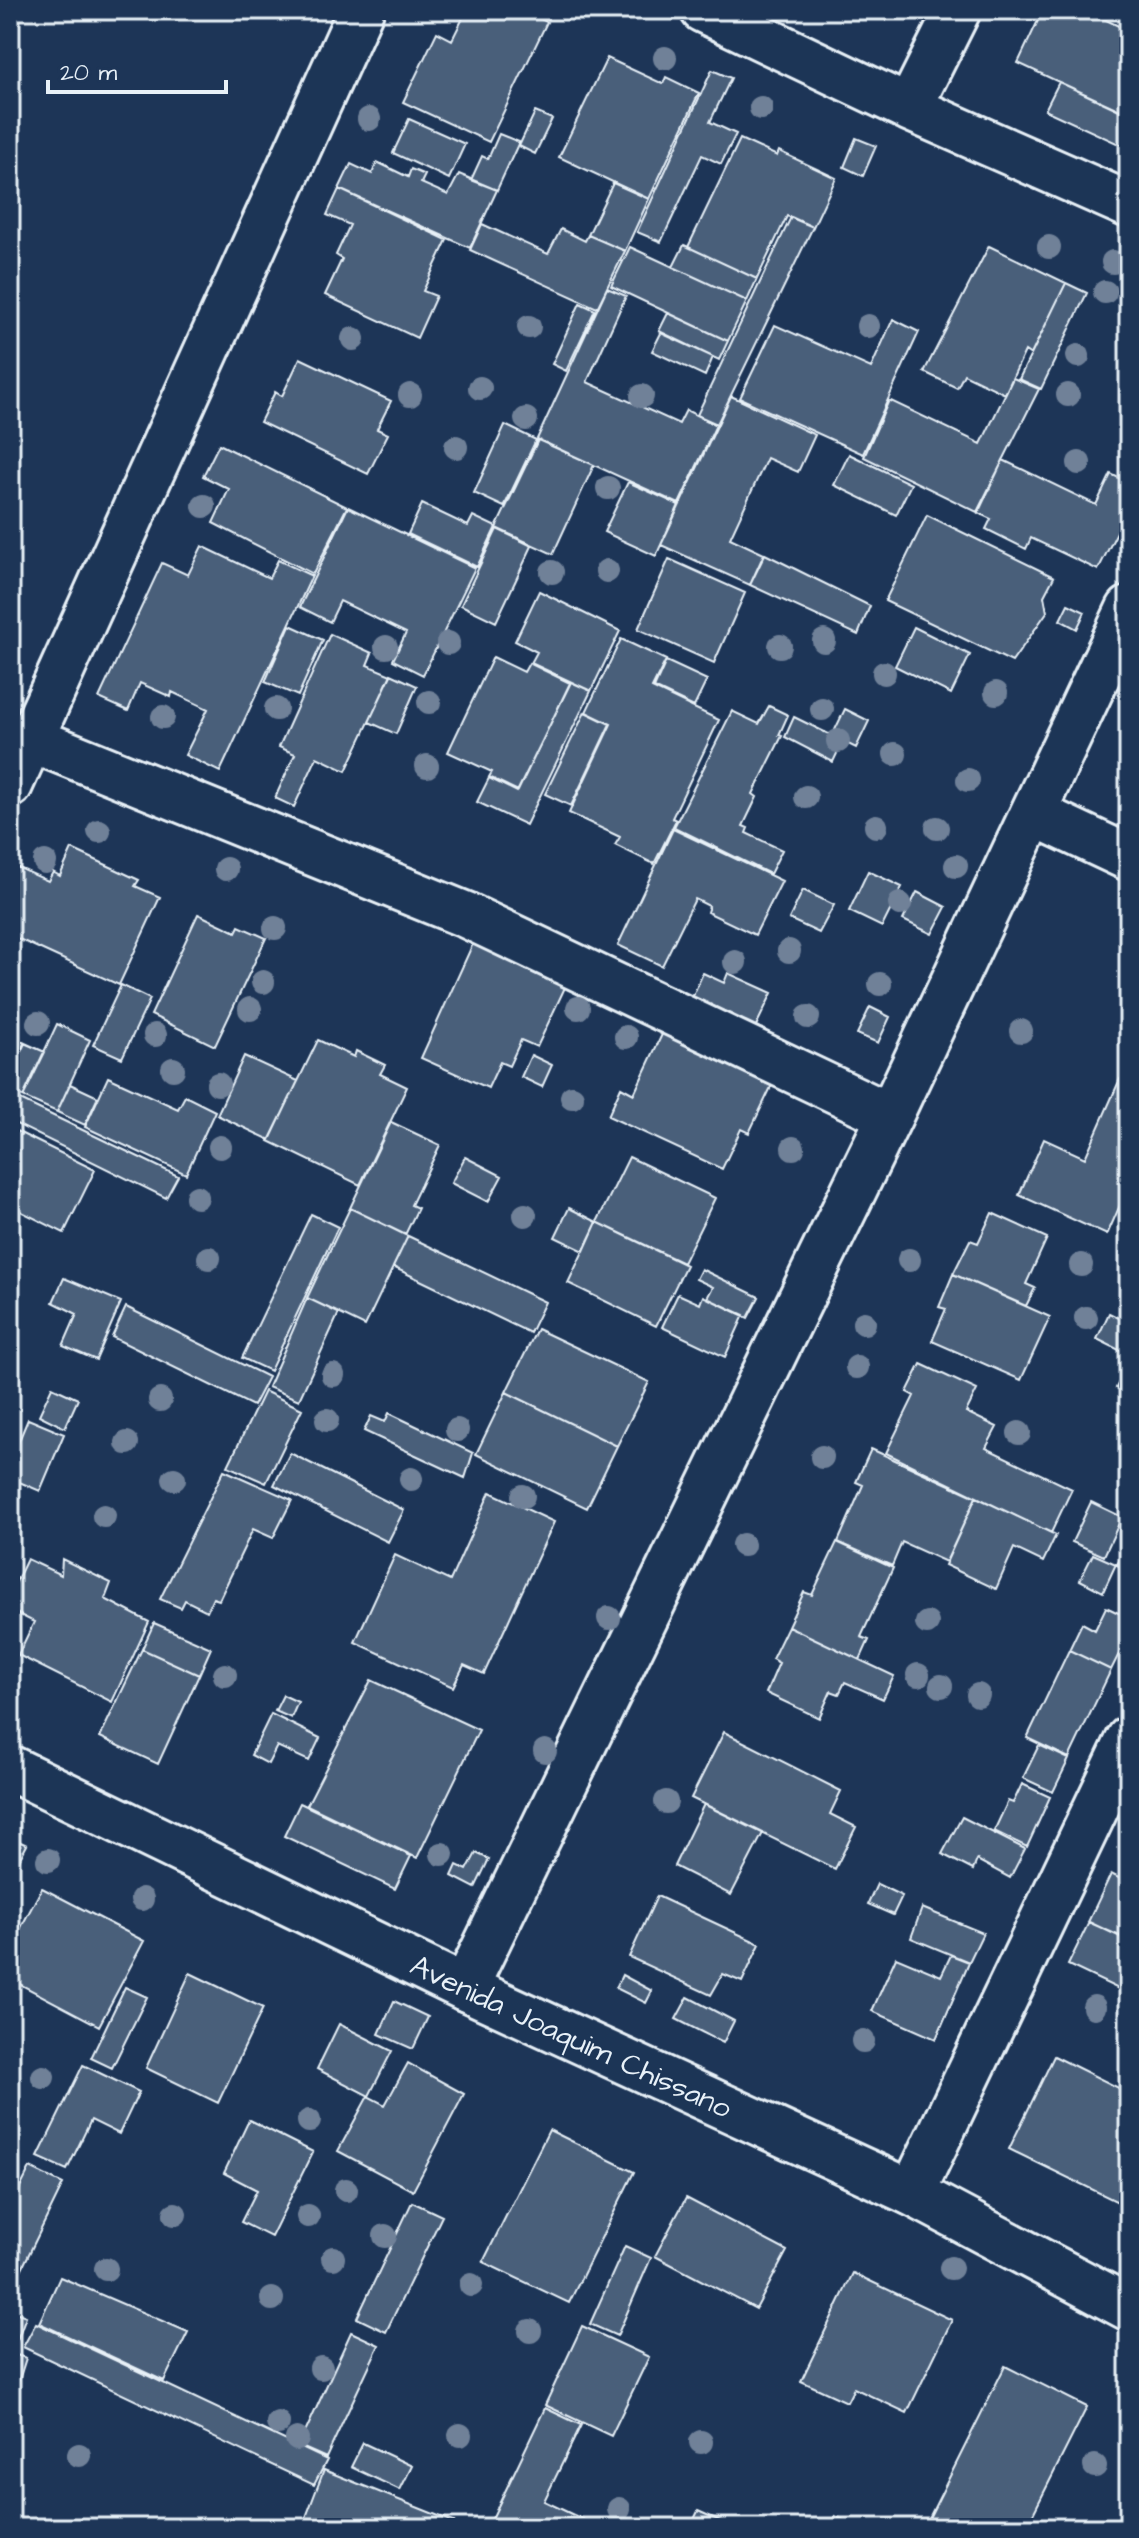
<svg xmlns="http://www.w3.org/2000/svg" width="1139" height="2538" font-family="'Architects Daughter',sans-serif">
  <rect width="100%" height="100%" fill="#1d3557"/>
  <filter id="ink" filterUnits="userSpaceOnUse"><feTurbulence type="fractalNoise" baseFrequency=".0125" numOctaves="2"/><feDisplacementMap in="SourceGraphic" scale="16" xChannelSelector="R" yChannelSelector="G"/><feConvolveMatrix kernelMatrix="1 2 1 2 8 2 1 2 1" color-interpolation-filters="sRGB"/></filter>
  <g filter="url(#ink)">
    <path fill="#495e7a" stroke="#e8f1f8" stroke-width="2" d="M467 10H522L547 22 489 142 403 102 437 32 452 40Z
      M1043 10H1106L1102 18 1129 31V93L1121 111 1018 63Z
      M607 58 663 84 666 77 699 93 649 199 559 157Z
      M712 70 731 78 710 122 736 134 721 164 702 155 661 242 637 232Z
      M1059 82 1129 114V132L1123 146 1045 110Z
      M535 112 552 119 535 154 519 146Z
      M409 119 465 144 449 179 393 153Z
      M499 134 519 142 497 190 471 180 482 156 488 159Z
      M856 138 876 146 863 176 844 167Z
      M740 139 777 156 779 151 836 178 813 227 787 216 757 279 688 247Z
      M377 162 408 177 411 169 425 175 421 183 448 195 459 174 497 190 470 248 339 189 351 164 372 174Z
      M613 183 649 199 625 251 588 235Z
      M339 189 447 240 423 291 436 296 417 338 325 295 342 259 336 255 350 225 327 215Z
      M791 217 813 227 717 424 697 415Z
      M482 224 548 254 561 229 585 241 588 235 625 251 597 308 470 250Z
      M684 245 757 279 747 301 673 267Z
      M989 246 1066 283 1031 355 1025 351 1005 394 964 374 957 388 924 372Z
      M630 247 747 301 728 341 611 286Z
      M1066 283 1087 293 1041 389 1019 379Z
      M607 288 626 296 587 382 679 424 686 410 716 425 679 504 537 439Z
      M580 303 595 310 566 371 552 364Z
      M668 313 728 341 719 360 659 331Z
      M893 319 919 332 863 454 740 398 775 325 871 368Z
      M661 333 713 357 705 376 652 351Z
      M300 358 391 401 377 429 388 434 368 474 260 422 275 392 282 396Z
      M1013 378 1039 389 977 512 864 457 889 400 981 444Z
      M731 396 815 435 798 472 767 458 730 538 764 554 750 585 661 545Z
      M505 425 536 440 504 507 474 493Z
      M538 440 594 465 553 554 496 528Z
      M219 444 347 507 313 574 213 523 229 489 203 476Z
      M849 454 911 484 896 515 834 485Z
      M1003 460 1096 505 1111 474 1129 483V508L1098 570 1031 538 1026 549 986 529 991 519 978 513Z
      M628 482 679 505 656 556 604 532Z
      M422 504 468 526 473 516 496 527 477 567 408 534Z
      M348 507 475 568 423 675 393 660 406 633 340 601 330 622 300 607Z
      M927 515 1054 577 1044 596 1047 612 1012 662 885 601Z
      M497 529 532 546 496 622 461 605Z
      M202 546 269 578 278 560 312 576 220 772 185 755 208 709 172 692 171 697 140 683 128 711 99 698 162 563 188 575Z
      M765 554 870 606 858 635 750 585Z
      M669 559 745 593 714 663 638 629Z
      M539 591 620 631 591 691 531 663 537 652 515 641Z
      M1068 604 1085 612 1077 629 1060 620Z
      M290 625 323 640 298 696 265 682Z
      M914 627 970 655 951 694 895 666Z
      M330 634 372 653 367 665 391 675 346 771 317 757 294 807 275 798 295 754 279 747Z
      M621 639 666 660 652 688 719 720 672 818 676 820 654 864 615 845 620 837 569 813 611 724 586 712Z
      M493 657 524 672 529 663 570 683 518 791 489 777 492 772 448 752Z
      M666 661 707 680 694 707 654 688Z
      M391 674 417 686 396 734 369 722Z
      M571 682 591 691 526 825 477 802 489 778 517 792Z
      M769 706 788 715 779 735 782 736 753 794 757 797 743 826 748 828 746 833 782 850 770 874 674 827 732 711 759 724Z
      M845 709 869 721 856 748 832 736Z
      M585 712 610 724 571 806 545 794Z
      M794 717 843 741 833 762 785 737Z
      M673 829 782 881 755 935 707 912 709 906 695 899 662 966 618 945Z
      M72 849 139 880 135 886 160 897 119 985 10 935V882L17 867 48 881 53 872 60 876Z
      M868 871 902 887 882 927 849 911Z
      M803 890 834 905 819 933 789 919Z
      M917 892 946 907 932 934 903 920Z
      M198 914 236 932 239 926 266 938 215 1046 151 1015Z
      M475 939 568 981 537 1047 521 1040 509 1066 500 1062 488 1088 421 1058Z
      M703 973 724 983 728 973 772 993 755 1028 691 1000Z
      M121 985 150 999 122 1058 93 1045Z
      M870 1007 890 1017 878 1043 857 1034Z
      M57 1024 90 1040 57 1112 23 1097Z
      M664 1030 774 1081 749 1133 741 1129 722 1169 608 1116 621 1087 634 1094Z
      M10 1035 25 1043 10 1075Z
      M318 1040 354 1057 356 1051 385 1065 380 1074 407 1087 360 1185 269 1141Z
      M24 1043 45 1052 23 1097 10 1091V1074Z
      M25 1043 45 1052 23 1097 10 1091V1075Z
      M531 1055 552 1065 542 1087 521 1077Z
      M244 1056 298 1081 270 1140 217 1115Z
      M108 1077 178 1109 185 1096 215 1111 186 1174 85 1127Z
      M1120 1079 1129 1082V1185L1107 1235 1019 1195 1044 1139 1085 1158Z
      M70 1084 98 1097 85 1125 57 1112Z
      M10 1095 178 1176 166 1198 10 1121Z
      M391 1122 440 1145 411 1205 418 1208 405 1235 350 1208Z
      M10 1128 95 1170 64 1233 10 1206Z
      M465 1157 502 1176 488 1202 451 1183Z
      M629 1157 715 1198 683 1263 597 1222Z
      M350 1208 408 1236 365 1326 307 1298Z
      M569 1208 597 1222 584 1251 555 1237Z
      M992 1213 1047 1238 1026 1284 1035 1288 1026 1306 953 1274 970 1240 978 1243Z
      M311 1214 338 1227 270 1371 242 1358Z
      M597 1222 686 1265 656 1326 568 1283Z
      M408 1236 545 1302 530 1333 393 1267Z
      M701 1269 759 1297 748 1318 707 1298 713 1287 696 1279Z
      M953 1274 1050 1317 1021 1380 932 1341 946 1309 939 1307Z
      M64 1278 121 1302 96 1360 63 1346 77 1314 53 1302Z
      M678 1294 700 1304 703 1296 744 1315 725 1357 662 1327Z
      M307 1298 339 1313 299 1400 268 1387Z
      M126 1307 268 1377 253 1406 112 1337Z
      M1109 1313 1129 1323V1355L1097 1339Z
      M537 1329 649 1382 617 1446 506 1392Z
      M1129 1361V1394L1116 1388Z
      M921 1364 977 1390 966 1412 997 1427 986 1448 1072 1489 1051 1533 886 1453 914 1396 907 1392Z
      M52 1387 78 1399 65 1428 39 1415Z
      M264 1391 302 1409 266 1483 228 1466Z
      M506 1392 617 1446 587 1508 476 1454Z
      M389 1413 473 1453 465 1478 364 1431 371 1416 385 1422Z
      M28 1419 64 1434 40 1491 10 1478V1462Z
      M871 1449 976 1497 946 1562 902 1542 892 1566 838 1542 863 1485 856 1482Z
      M290 1453 404 1510 388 1542 274 1485Z
      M224 1470 292 1500 273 1538 253 1529 219 1600 213 1598 207 1611 185 1600 181 1608 160 1599Z
      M490 1492 554 1522 484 1674 464 1665 453 1687 355 1642 395 1555 450 1581Z
      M976 1497 1056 1535 1043 1562 1014 1548 996 1589 945 1565Z
      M1091 1502 1122 1517 1104 1556 1072 1542Z
      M1129 1540V1571L1117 1565Z
      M837 1542 893 1568 861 1637 869 1640 860 1660 788 1626 804 1592 812 1595Z
      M1093 1554 1116 1564 1103 1592 1080 1580Z
      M27 1559 61 1575 62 1559 111 1583 105 1599 149 1622 112 1702 18 1655 34 1622 10 1610V1594Z
      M1106 1607 1129 1618V1634L1111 1670 1069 1650 1082 1623 1095 1630Z
      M154 1623 211 1648 199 1675 142 1649Z
      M788 1626 894 1676 883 1699 845 1682 839 1694 831 1691 819 1718 766 1693 779 1663 772 1659Z
      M142 1649 199 1675 158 1764 100 1737Z
      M1069 1650 1111 1670 1069 1758 1027 1738Z
      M371 1680 479 1730 417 1858 307 1805Z
      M283 1695 298 1702 291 1718 275 1711Z
      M271 1714 320 1738 309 1761 277 1746 268 1764 251 1755Z
      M724 1732 841 1791 830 1814 856 1827 835 1869 691 1798Z
      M1039 1745 1069 1759 1053 1792 1023 1778Z
      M1022 1784 1050 1797 1027 1847 994 1831 1008 1801 1013 1803Z
      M300 1803 411 1856 395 1889 284 1836Z
      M704 1804 763 1833 731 1895 674 1866Z
      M962 1817 1025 1849 1010 1878 977 1860 973 1870 942 1854Z
      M10 1837 27 1845 10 1877Z
      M476 1853 489 1859 475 1888 452 1876 457 1865 467 1870Z
      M1111 1874 1129 1883V1940L1088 1922Z
      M877 1884 902 1896 893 1915 868 1904Z
      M42 1888 144 1941 99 2026 10 1979V1948Z
      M657 1896 760 1944 742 1982 723 1974 711 1995 629 1957Z
      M922 1908 983 1933 969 1962 911 1938Z
      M1089 1922 1129 1941V1994L1068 1965Z
      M951 1955 969 1962 936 2039 872 2011 896 1957 941 1976Z
      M190 1973 263 2008 218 2103 146 2068Z
      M622 1975 652 1991 646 2003 616 1988Z
      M125 1987 147 1997 112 2068 91 2058Z
      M688 1997 734 2021 723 2043 676 2019Z
      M394 2001 428 2017 413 2049 379 2034Z
      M339 2024 392 2051 369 2096 317 2069Z
      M1054 2056 1129 2093V2195L1124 2205 1009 2149Z
      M408 2063 464 2094 413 2191 338 2151 368 2096 385 2105Z
      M83 2065 139 2092 119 2134 91 2120 67 2170 38 2157Z
      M249 2120 313 2152 271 2237 241 2222 257 2190 224 2173Z
      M549 2130 634 2172 569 2303 483 2262Z
      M30 2168 63 2184 10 2293V2208Z
      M686 2198 787 2251 756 2309 655 2256Z
      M412 2202 442 2216 386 2332 357 2318Z
      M625 2246 651 2258 617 2336 590 2324Z
      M853 2273 952 2320 907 2413 854 2388 847 2402 801 2381Z
      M60 2277 188 2332 164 2381 39 2323Z
      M10 2310 26 2316 13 2351 10 2350Z
      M36 2323 327 2460 314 2485 23 2347Z
      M582 2326 649 2357 611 2436 545 2405Z
      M351 2332 379 2345 326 2458 299 2446Z
      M10 2353 26 2358 10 2408Z
      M1005 2366 1087 2407 1026 2528H924Z
      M545 2408 581 2425 544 2501 601 2528H495L489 2525Z
      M363 2443 412 2466 400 2490 351 2467Z
      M324 2470 454 2522 451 2528H310L303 2525Z
      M698 2511 736 2528H690Z
      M835 2516 861 2528H830Z"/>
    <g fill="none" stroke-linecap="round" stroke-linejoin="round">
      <g stroke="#e8f1f8" stroke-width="50">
        <path id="street" d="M703 10 909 108 1129 205
          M909 108 958 10
          M31 739 466 915 890 1116
          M10 785 361 10
          M1033 813 1129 858
          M465 1988 890 1116 1129 609
          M912 2193 1129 1739"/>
      </g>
      <g stroke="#e8f1f8" stroke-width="50">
        <g id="secondary">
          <path id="s1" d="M10 1768 465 1988 912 2193 1129 2308"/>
        </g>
      </g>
      <use href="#street" stroke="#1d3557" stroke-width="44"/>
      <use href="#secondary" stroke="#1d3557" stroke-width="44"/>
    </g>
    <g fill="#708198">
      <circle cx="665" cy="58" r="12"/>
      <circle cx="761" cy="108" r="12"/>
      <circle cx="369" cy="119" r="12"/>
      <circle cx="1049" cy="247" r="12"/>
      <circle cx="1113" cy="262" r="12"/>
      <circle cx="1105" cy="292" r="12"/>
      <circle cx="868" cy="326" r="12"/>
      <circle cx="529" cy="327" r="12"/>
      <circle cx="353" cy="339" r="12"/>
      <circle cx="1078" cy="356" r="12"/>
      <circle cx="480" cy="388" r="12"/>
      <circle cx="410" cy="395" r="12"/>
      <circle cx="1068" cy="395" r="12"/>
      <circle cx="642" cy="396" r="12"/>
      <circle cx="526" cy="419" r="12"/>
      <circle cx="456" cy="447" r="12"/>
      <circle cx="1079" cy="463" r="12"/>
      <circle cx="608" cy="488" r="12"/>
      <circle cx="204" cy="506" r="12"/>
      <circle cx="607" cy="571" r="12"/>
      <circle cx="552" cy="572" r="12"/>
      <circle cx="824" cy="641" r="12"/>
      <circle cx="448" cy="643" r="12"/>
      <circle cx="780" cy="646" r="12"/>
      <circle cx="386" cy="647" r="12"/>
      <circle cx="884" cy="673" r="12"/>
      <circle cx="996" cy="693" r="12"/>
      <circle cx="429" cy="702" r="12"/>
      <circle cx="276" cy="709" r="12"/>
      <circle cx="822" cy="709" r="12"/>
      <circle cx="163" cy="717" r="12"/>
      <circle cx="838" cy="741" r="12"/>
      <circle cx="895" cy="754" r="12"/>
      <circle cx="427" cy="766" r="12"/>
      <circle cx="968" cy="780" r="12"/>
      <circle cx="806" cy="797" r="12"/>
      <circle cx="876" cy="826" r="12"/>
      <circle cx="937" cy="828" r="12"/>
      <circle cx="99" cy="831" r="12"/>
      <circle cx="45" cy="862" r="12"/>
      <circle cx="956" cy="866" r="12"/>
      <circle cx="226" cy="869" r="12"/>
      <circle cx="900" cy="904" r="12"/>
      <circle cx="275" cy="928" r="12"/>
      <circle cx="789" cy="951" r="12"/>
      <circle cx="735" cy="962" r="12"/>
      <circle cx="263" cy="982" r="12"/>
      <circle cx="880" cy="984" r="12"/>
      <circle cx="578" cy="1008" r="12"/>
      <circle cx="250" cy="1009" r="12"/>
      <circle cx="808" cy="1017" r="12"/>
      <circle cx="38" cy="1023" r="12"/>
      <circle cx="1021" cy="1031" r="12"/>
      <circle cx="155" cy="1035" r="12"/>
      <circle cx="626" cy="1037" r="12"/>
      <circle cx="173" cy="1069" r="12"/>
      <circle cx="218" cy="1084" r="12"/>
      <circle cx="572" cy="1097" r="12"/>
      <circle cx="220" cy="1147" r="12"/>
      <circle cx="793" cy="1148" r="12"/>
      <circle cx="197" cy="1197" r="12"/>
      <circle cx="525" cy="1215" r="12"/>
      <circle cx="209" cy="1258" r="12"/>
      <circle cx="909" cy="1260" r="12"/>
      <circle cx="1081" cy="1265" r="12"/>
      <circle cx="1086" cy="1318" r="12"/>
      <circle cx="864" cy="1323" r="12"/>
      <circle cx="857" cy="1367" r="12"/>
      <circle cx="333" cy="1375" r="12"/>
      <circle cx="160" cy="1400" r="12"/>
      <circle cx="327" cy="1420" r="12"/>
      <circle cx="457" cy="1430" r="12"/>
      <circle cx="1019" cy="1433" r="12"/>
      <circle cx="127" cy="1443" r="12"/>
      <circle cx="822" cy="1457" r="12"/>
      <circle cx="174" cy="1479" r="12"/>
      <circle cx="411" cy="1479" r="12"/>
      <circle cx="523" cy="1496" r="12"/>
      <circle cx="104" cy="1516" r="12"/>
      <circle cx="743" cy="1545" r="12"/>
      <circle cx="609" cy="1618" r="12"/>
      <circle cx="927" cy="1623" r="12"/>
      <circle cx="225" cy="1675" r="12"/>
      <circle cx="918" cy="1675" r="12"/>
      <circle cx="941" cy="1686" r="12"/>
      <circle cx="978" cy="1695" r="12"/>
      <circle cx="545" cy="1751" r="12"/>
      <circle cx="666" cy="1802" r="12"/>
      <circle cx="442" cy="1854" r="12"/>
      <circle cx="48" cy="1860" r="12"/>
      <circle cx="142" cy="1899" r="12"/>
      <circle cx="1094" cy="2007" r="12"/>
      <circle cx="863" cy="2041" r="12"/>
      <circle cx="43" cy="2077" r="12"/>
      <circle cx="309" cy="2121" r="12"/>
      <circle cx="346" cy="2190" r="12"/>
      <circle cx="175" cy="2214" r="12"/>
      <circle cx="308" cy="2216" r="12"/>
      <circle cx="385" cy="2236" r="12"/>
      <circle cx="333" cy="2258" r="12"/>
      <circle cx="951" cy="2268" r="12"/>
      <circle cx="106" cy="2269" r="12"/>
      <circle cx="471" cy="2285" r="12"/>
      <circle cx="272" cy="2299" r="12"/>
      <circle cx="530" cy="2331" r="12"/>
      <circle cx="321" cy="2368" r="12"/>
      <circle cx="278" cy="2423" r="12"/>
      <circle cx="460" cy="2435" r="12"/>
      <circle cx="297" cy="2439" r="12"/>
      <circle cx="701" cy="2442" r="12"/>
      <circle cx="79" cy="2455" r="12"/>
      <circle cx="1095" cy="2466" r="12"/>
      <circle cx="619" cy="2509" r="12"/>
    </g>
  </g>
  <g text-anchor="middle" stroke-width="6" stroke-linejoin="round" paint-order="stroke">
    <g font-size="30" fill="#e8f1f8" stroke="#1d3557">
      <text dy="10" stroke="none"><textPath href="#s1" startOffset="622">Avenida Joaquim Chissano</textPath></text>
    </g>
  </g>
  <rect width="1139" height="2538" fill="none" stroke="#1d3557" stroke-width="40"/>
  <rect x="20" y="20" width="1099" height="2498" fill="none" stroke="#e8f1f8" stroke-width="3" filter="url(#ink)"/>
  <path d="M48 80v12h178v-12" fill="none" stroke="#e8f1f8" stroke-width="4"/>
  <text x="60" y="80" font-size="24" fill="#e8f1f8" stroke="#1d3557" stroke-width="6" paint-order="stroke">20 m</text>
</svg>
